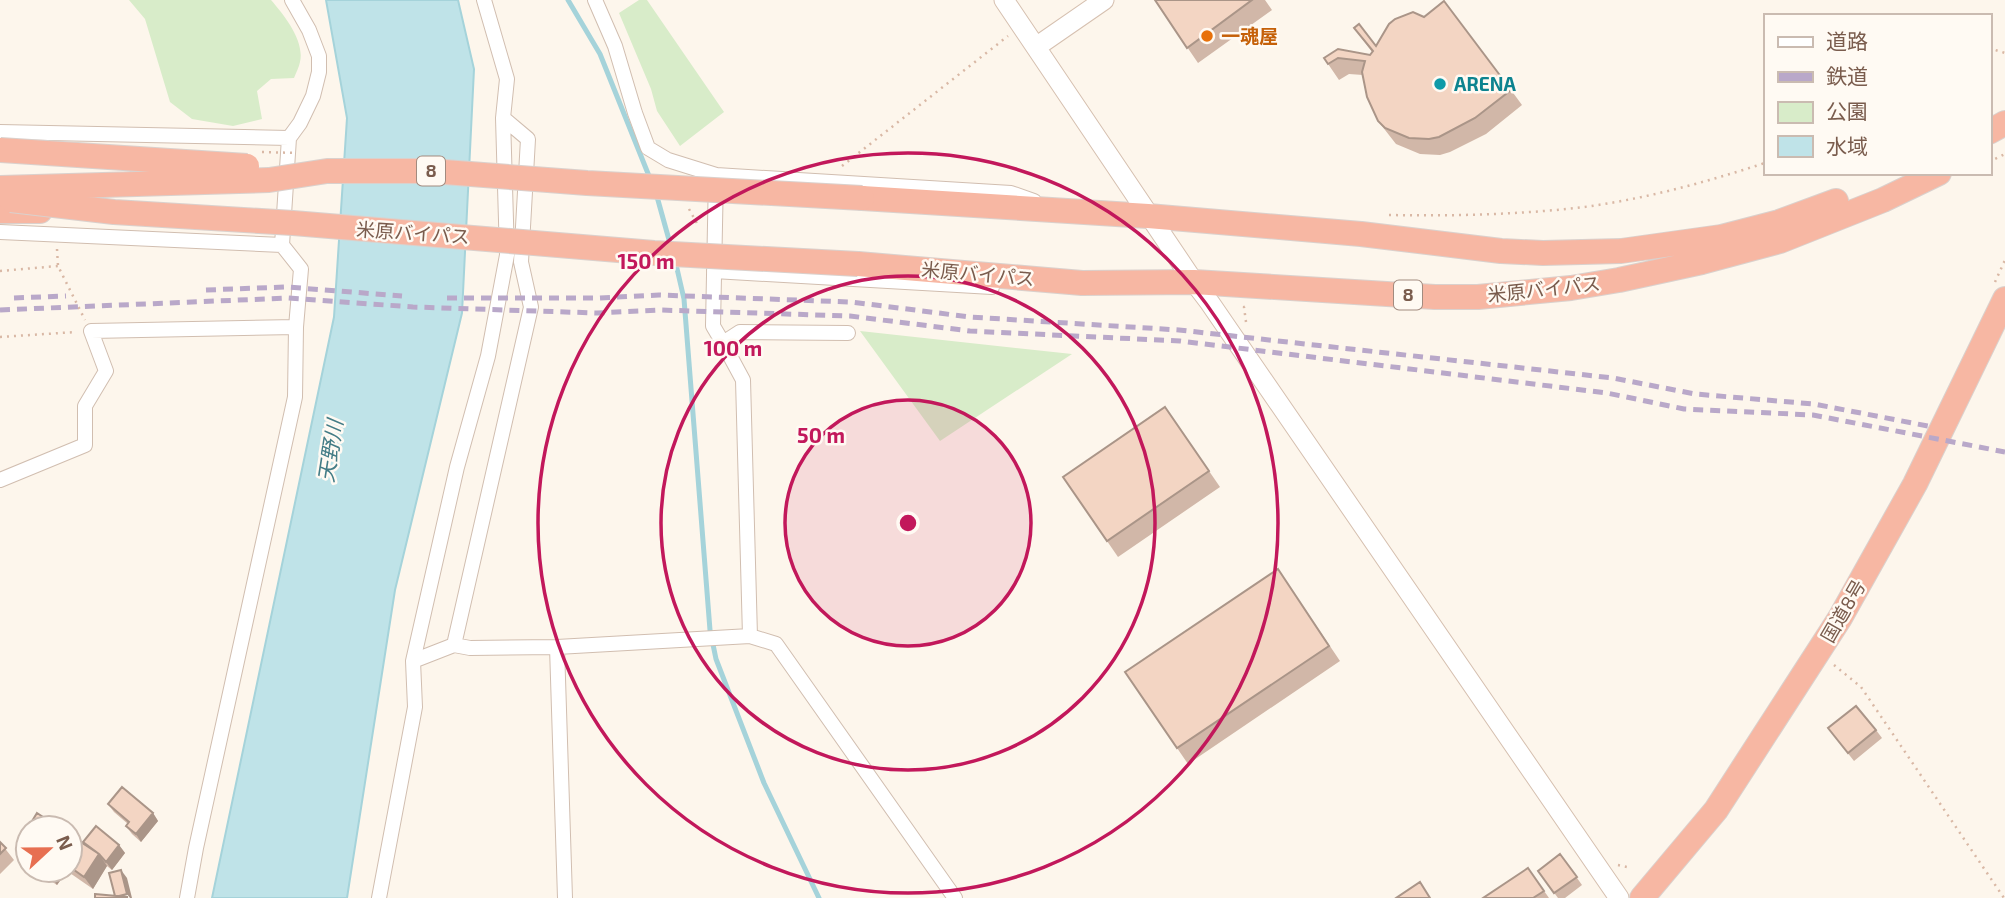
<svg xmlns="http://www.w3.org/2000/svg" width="2005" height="898" font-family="'Exo 2','Noto Sans JP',sans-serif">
  <rect width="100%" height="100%" fill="#fdf6ec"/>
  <path fill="#d8ecc9" d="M129 0H271C284 15 305 41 300 62 299 67 296 73 294 78L271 79 257 91 262 119 233 126 192 119 170 102 145 19Z
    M639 0H647L724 112 680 146 657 111 651 89 619 13Z
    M860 331 1072 354 940 441Z"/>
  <path fill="#bfe3e8" stroke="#a5d3da" stroke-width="2" d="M326 0H458L474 69 462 313 395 590 347 898H212L334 317 347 118Z"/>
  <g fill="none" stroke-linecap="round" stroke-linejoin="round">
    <path stroke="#a5d3da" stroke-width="5" d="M568 0 600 54 651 181
      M656 193 671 247
      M675 260 684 299 710 630 716 659 764 783 819 898"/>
    <g stroke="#d1beb0" stroke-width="16">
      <path id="street" d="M595 0 615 46 635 113 648 148 668 160 716 175 713 326 723 343 740 332 848 333
        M0 132 289 138
        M716 175 1011 193 1034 201
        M0 232 282 245
        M714 271 992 287
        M723 343 743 380 750 636
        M0 480 85 445V406L106 371 91 331 296 327
        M454 645 531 307 521 262 528 139 503 118
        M557 647 565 898
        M413 661 454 645 470 648 557 647 750 636 776 644 955 898
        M187 898 196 848 295 397 296 327 301 269 282 245 289 138 300 123 313 96 319 72V56L309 30 292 0
        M379 898 415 707 413 661 457 467 488 356 507 255 503 118 507 79 484 0"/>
    </g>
    <g stroke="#d6c0b0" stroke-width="21">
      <path id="secondary" d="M1004 0 1194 282 1210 303 1619 898
        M1036 47 1104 0"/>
    </g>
    <g stroke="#dad1cd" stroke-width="26">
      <path id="highway" d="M1989 132 2005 123
        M862 198 1148 216 1361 234 1501 251 1543 253 1621 251 1721 237 1779 222 1836 201
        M0 211H40
        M858 264 1082 283 1194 282 1435 297H1478L1571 288 1619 280 1702 262 1780 241 1883 200 1939 173
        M1642 898 1716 810 1840 618 1915 484 2005 299"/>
    </g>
    <path stroke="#d9b8a5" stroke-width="2.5" stroke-dasharray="2 5" stroke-linecap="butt" d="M1989 48 2005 53
      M1989 162 2005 154
      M842 166 1008 36
      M689 209 699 227
      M1389 215C1445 216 1500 215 1556 210 1627 204 1697 185 1765 163
      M57 249 58 266 85 320
      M0 271 58 266
      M1995 282 2005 260
      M1246 322 1244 307 1247 306
      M0 337 76 332
      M1834 665 1861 687 2004 898
      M1618 865 1631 868"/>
    <use href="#street" stroke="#fff" stroke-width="14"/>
    <use href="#secondary" stroke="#fff" stroke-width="19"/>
    <use href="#highway" stroke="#f7b7a3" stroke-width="24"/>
    <path stroke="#b9a8c9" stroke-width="5" stroke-dasharray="10 7" stroke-linecap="butt" d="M206 290 287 287 402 296
      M14 298 66 296
      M447 298H599L659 295 851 302 970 317 1179 330 1613 378 1695 394 1814 404 1933 427
      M0 310 288 298 413 307 597 313 660 310 850 316 970 331 1180 341 1607 393 1684 409 1813 415 2005 452"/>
    <g stroke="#dad1cd" stroke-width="26" stroke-linecap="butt">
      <path id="highway-bridge" d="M0 150 247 166
        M0 188 269 180 327 171H431L587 183 862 198
        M11 200 114 212 293 223 654 253 858 264"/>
    </g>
    <path stroke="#d9b8a5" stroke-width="2.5" stroke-dasharray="2 5" stroke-linecap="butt" d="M262 152 297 153"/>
    <use href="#highway-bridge" stroke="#f7b7a3" stroke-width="24"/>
  </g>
  <path fill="#d1b7a8" d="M1155 0H1265L1272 10 1198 63Z
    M1354 28 1376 46 1511 90 1522 105 1486 134 1450 152 1440 155 1420 154 1396 144 1378 121 1363 75 1349 74 1339 80 1324 58 1370 55 1372 52Z
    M1165 407 1220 487 1118 557 1063 477Z
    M1278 569 1340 661 1188 764 1125 672Z
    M1828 728 1876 730 1882 738 1854 761Z
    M108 804 153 813 158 821 141 842 132 834 126 826 128 824 114 812Z
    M70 835 84 844 119 845 125 853 112 870 107 866 93 889 67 871 57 885 39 873 37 870H70Z
    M0 842 14 860 0 874Z
    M1560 854 1582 885 1565 898H1558L1538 871Z
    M1528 868 1549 898H1483Z"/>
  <path fill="#aa9588" d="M153 813 158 821 141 842 136 834Z
    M119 845 125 853 112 870 106 862Z
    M99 854 107 866 93 889 84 877Z
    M51 870H66L67 871 57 885 49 874Z
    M121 870 127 878 132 898H130L127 894Z"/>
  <path fill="#f3d5c3" stroke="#aa9588" stroke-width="2" d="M1155 0H1252L1187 48Z
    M1444 1 1511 90 1475 118 1439 137 1429 139 1409 138 1385 128 1378 121 1367 97 1362 72 1365 61 1338 58 1328 64 1324 58 1338 49 1370 55 1373 51 1354 28 1359 24 1376 46 1389 24 1395 19 1413 12 1424 17Z
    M1165 407 1209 471 1107 541 1063 477Z
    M1278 569 1329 646 1177 748 1125 672Z
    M1856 706 1876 730 1848 753 1828 728Z
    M122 787 153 813 136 834 126 826 129 822 108 804Z
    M37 813 60 828H31L29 826Z
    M96 826 119 845 106 862 99 854 83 842Z
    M70 835 99 854 84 877 70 867Z
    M0 842 6 848 0 854Z
    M1560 854 1577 877 1554 893 1538 871Z
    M1528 868 1544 891 1533 898H1483Z
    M121 870 127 894 119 896H115L109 873Z
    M1420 882 1430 898H1396Z
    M95 894 127 897V898H95Z"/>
  <circle cx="908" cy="523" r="123" fill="#c2185b" fill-opacity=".12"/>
  <g fill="none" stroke="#c2185b" stroke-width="3.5">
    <circle cx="908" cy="523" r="123"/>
    <circle cx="908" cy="523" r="247"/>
    <circle cx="908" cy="523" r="370"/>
  </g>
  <circle fill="#e8710a" stroke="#fffaf3" stroke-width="2.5" cx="1207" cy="36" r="7"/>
  <circle fill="#0f9aa8" stroke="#fffaf3" stroke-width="2.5" cx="1440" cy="84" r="7"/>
  <g text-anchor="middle" stroke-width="5" stroke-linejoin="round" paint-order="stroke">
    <g fill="#fffaf3" stroke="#a28b7f" stroke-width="2">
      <rect x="417" y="156.5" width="28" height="29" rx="5"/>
      <rect x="1394" y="280.5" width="28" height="29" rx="5"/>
    </g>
    <g font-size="18" font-weight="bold" fill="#7a5c4d">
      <text x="431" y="177">8</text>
      <text x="1408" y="301">8</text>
    </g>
    <g font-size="19" font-weight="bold" fill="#c56008" stroke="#fffaf3" text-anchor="start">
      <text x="1221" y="43">一魂屋</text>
    </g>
    <g font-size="19" font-weight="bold" fill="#0d838f" stroke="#fffaf3" text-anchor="start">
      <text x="1454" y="91">ARENA</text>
    </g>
    <g font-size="19" fill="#7a5c4d" stroke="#fffaf3">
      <text transform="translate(413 233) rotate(4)" y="7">米原バイパス</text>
      <text transform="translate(978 274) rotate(5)" y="7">米原バイパス</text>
      <text transform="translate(1544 289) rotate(-6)" y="7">米原バイパス</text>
      <text transform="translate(1843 611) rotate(-60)" y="7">国道8号</text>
    </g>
    <g font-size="21" font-style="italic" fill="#437c86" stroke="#fffaf3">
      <text transform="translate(331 451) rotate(-81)" y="7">天野川</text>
    </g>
  </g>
  <circle cx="908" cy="523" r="10" fill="#c2185b" stroke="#fffaf3" stroke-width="3.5"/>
  <g font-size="21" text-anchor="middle" font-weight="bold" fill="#c2185b" stroke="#fffaf3" stroke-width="5" stroke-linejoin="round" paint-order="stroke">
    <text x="646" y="269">150 m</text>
    <text x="733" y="356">100 m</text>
    <text x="821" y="443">50 m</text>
  </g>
  <rect x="1764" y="14" width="228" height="161" fill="#fffaf3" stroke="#cabbb1" stroke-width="2"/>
  <rect x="1778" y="37" width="35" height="10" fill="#ffffff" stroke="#cabbb1" stroke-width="2"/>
  <text x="1826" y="49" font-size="21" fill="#7a5c4d">道路</text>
  <rect x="1778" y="72" width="35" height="10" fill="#b9a8c9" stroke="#cabbb1" stroke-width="2"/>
  <text x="1826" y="84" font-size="21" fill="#7a5c4d">鉄道</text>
  <rect x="1778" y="102" width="35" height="21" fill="#d8ecc9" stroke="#cabbb1" stroke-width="2"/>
  <text x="1826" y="119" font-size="21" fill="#7a5c4d">公園</text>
  <rect x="1778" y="136" width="35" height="21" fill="#bfe3e8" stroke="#cabbb1" stroke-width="2"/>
  <text x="1826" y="154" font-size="21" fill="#7a5c4d">水域</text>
  <g transform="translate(49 849) rotate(68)"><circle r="33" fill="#fffaf3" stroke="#cabbb1" stroke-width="2"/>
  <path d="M0-5L12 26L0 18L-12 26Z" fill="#e76f51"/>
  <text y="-10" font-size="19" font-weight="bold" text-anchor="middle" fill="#7a5c4d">N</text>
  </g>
</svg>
